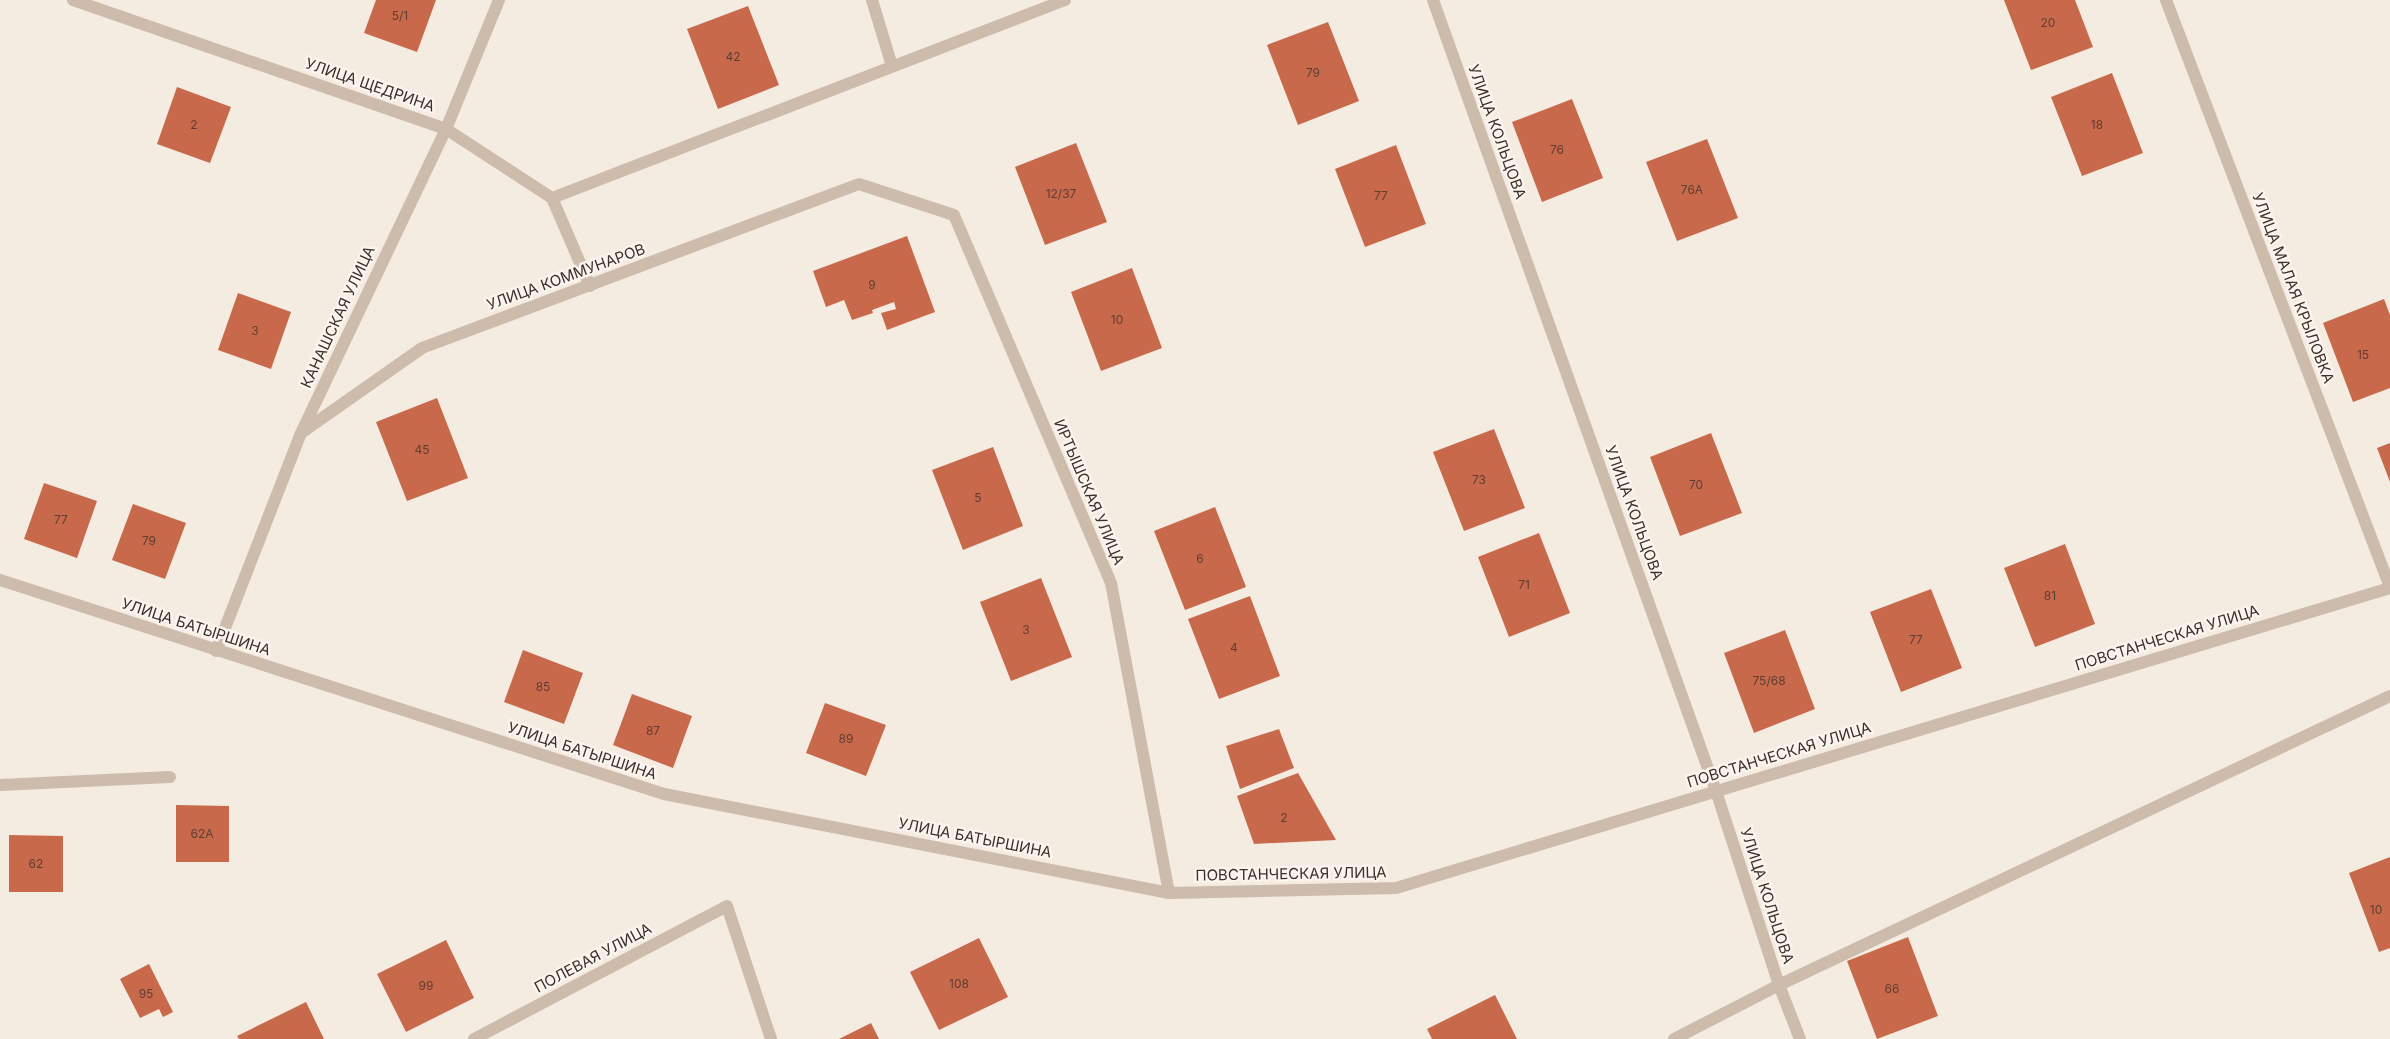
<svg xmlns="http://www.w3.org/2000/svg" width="2390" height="1039" font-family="Inter,sans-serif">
  <rect width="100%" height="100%" fill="#f4ebe1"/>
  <path fill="#c8694b" d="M376 0H436L417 52 364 33Z
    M2004 0H2075L2093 47 2031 70Z
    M748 6 779 85 718 109 687 29Z
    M1328 22 1359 101 1298 125 1267 45Z
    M2112 73 2143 153 2082 176 2051 97Z
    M177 87 231 107 210 163 157 144Z
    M1572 99 1603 178 1542 202 1512 122Z
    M1707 139 1738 218 1677 241 1646 162Z
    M1076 143 1107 222 1045 245 1015 167Z
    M1396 145 1426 224 1365 247 1335 169Z
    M907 236 935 312 887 330 881 313 896 309 894 302 872 310 873 313 852 320 844 300 826 307 813 271Z
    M1132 268 1162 348 1101 371 1071 292Z
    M238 293 291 312 271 369 218 350Z
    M2384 299 2390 315V388L2353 402 2323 323Z
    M437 398 468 478 407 501 376 422Z
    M1494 429 1525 508 1464 531 1433 452Z
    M1711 433 1742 513 1680 536 1650 457Z
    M2390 443V482L2377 448Z
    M993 447 1023 526 963 550 932 470Z
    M44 483 97 501 77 558 24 539Z
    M133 504 186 523 165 579 112 560Z
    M1215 507 1246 587 1185 610 1154 531Z
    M1539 533 1570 613 1509 637 1478 557Z
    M2065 544 2095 624 2035 647 2004 568Z
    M1041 578 1072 657 1011 681 980 602Z
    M1931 589 1962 668 1901 692 1870 612Z
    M1250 596 1280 676 1219 699 1188 619Z
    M1785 630 1815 709 1754 733 1724 653Z
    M523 650 583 673 564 724 504 702Z
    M632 694 692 716 673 768 613 745Z
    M825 703 886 725 866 776 806 753Z
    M1279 729 1294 768 1240 789 1226 746Z
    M1298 773 1336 840 1254 844 1237 796Z
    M176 805 229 806V862H176Z
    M9 835 63 836V892H9Z
    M2390 857V948L2379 952 2349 873Z
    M1908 937 1938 1016 1877 1039 1847 961Z
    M979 938 1008 997 939 1030 910 972Z
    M446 940 474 998 406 1032 377 974Z
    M149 964 173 1012 163 1017 159 1009 140 1018 120 979Z
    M1495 995 1517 1039H1432L1427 1029Z
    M306 1002 324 1039H239L237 1036Z
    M871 1023 879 1039H839Z"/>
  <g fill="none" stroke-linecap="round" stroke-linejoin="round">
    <path stroke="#cdbbac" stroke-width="12" d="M73 0 446 129 552 198 590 286
      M872 0 892 66
      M1433 0 1716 791 1779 985 1800 1039
      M2166 0 2390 587
      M552 198 1065 0
      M301 433 422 348 859 184 954 215 1111 583 1169 893
      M0 580 664 794 1169 893 1396 888 2390 588
      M216 651 301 433 446 129 499 0
      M0 785 170 777
      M474 1039 727 906 771 1039
      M1674 1039 1779 985 2390 696"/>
  </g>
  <g text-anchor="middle" stroke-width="5" stroke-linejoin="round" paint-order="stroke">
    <g font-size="12" fill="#5e3e33">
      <text x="400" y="20">5/1</text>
      <text x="2048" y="27">20</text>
      <text x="733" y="61">42</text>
      <text x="1313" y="77">79</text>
      <text x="194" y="129">2</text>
      <text x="2097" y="129">18</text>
      <text x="1557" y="154">76</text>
      <text x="1692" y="194">76А</text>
      <text x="1061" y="198">12/37</text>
      <text x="1381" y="200">77</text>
      <text x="872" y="289">9</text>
      <text x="1117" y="324">10</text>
      <text x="255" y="335">3</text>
      <text x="2363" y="359">15</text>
      <text x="422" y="454">45</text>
      <text x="1479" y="484">73</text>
      <text x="1696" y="489">70</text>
      <text x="978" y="502">5</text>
      <text x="61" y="524">77</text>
      <text x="149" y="545">79</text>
      <text x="1200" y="563">6</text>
      <text x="1524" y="589">71</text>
      <text x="2050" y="600">81</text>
      <text x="1026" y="634">3</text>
      <text x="1916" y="644">77</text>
      <text x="1234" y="652">4</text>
      <text x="1769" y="685">75/68</text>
      <text x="543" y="691">85</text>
      <text x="653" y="735">87</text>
      <text x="846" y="743">89</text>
      <text x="1284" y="822">2</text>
      <text x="202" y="838">62А</text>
      <text x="36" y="868">62</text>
      <text x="2376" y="914">10</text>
      <text x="959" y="988">108</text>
      <text x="426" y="990">99</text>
      <text x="1892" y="993">66</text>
      <text x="146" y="998">95</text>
    </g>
    <g font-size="15" fill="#3b302b" stroke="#fbf5ee">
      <text transform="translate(370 85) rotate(19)" y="5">УЛИЦА ЩЕДРИНА</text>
      <text transform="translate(1497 132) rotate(70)" y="5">УЛИЦА КОЛЬЦОВА</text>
      <text transform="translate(566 277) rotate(-20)" y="5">УЛИЦА КОММУНАРОВ</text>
      <text transform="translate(2293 288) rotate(69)" y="5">УЛИЦА МАЛАЯ КРЫЛОВКА</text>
      <text transform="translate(338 317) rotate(-65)" y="5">КАНАШСКАЯ УЛИЦА</text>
      <text transform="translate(1089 492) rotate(67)" y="5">ИРТЫШСКАЯ УЛИЦА</text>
      <text transform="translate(1634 513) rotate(70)" y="5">УЛИЦА КОЛЬЦОВА</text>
      <text transform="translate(196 627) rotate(18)" y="5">УЛИЦА БАТЫРШИНА</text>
      <text transform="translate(2167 638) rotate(-17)" y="5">ПОВСТАНЧЕСКАЯ УЛИЦА</text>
      <text transform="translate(582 751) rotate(18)" y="5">УЛИЦА БАТЫРШИНА</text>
      <text transform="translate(1779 755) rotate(-17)" y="5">ПОВСТАНЧЕСКАЯ УЛИЦА</text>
      <text transform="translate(975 838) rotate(11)" y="5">УЛИЦА БАТЫРШИНА</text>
      <text transform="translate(1291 874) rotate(-1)" y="5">ПОВСТАНЧЕСКАЯ УЛИЦА</text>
      <text transform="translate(1767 896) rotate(72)" y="5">УЛИЦА КОЛЬЦОВА</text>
      <text transform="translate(593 958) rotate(-28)" y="5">ПОЛЕВАЯ УЛИЦА</text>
    </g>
  </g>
</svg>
